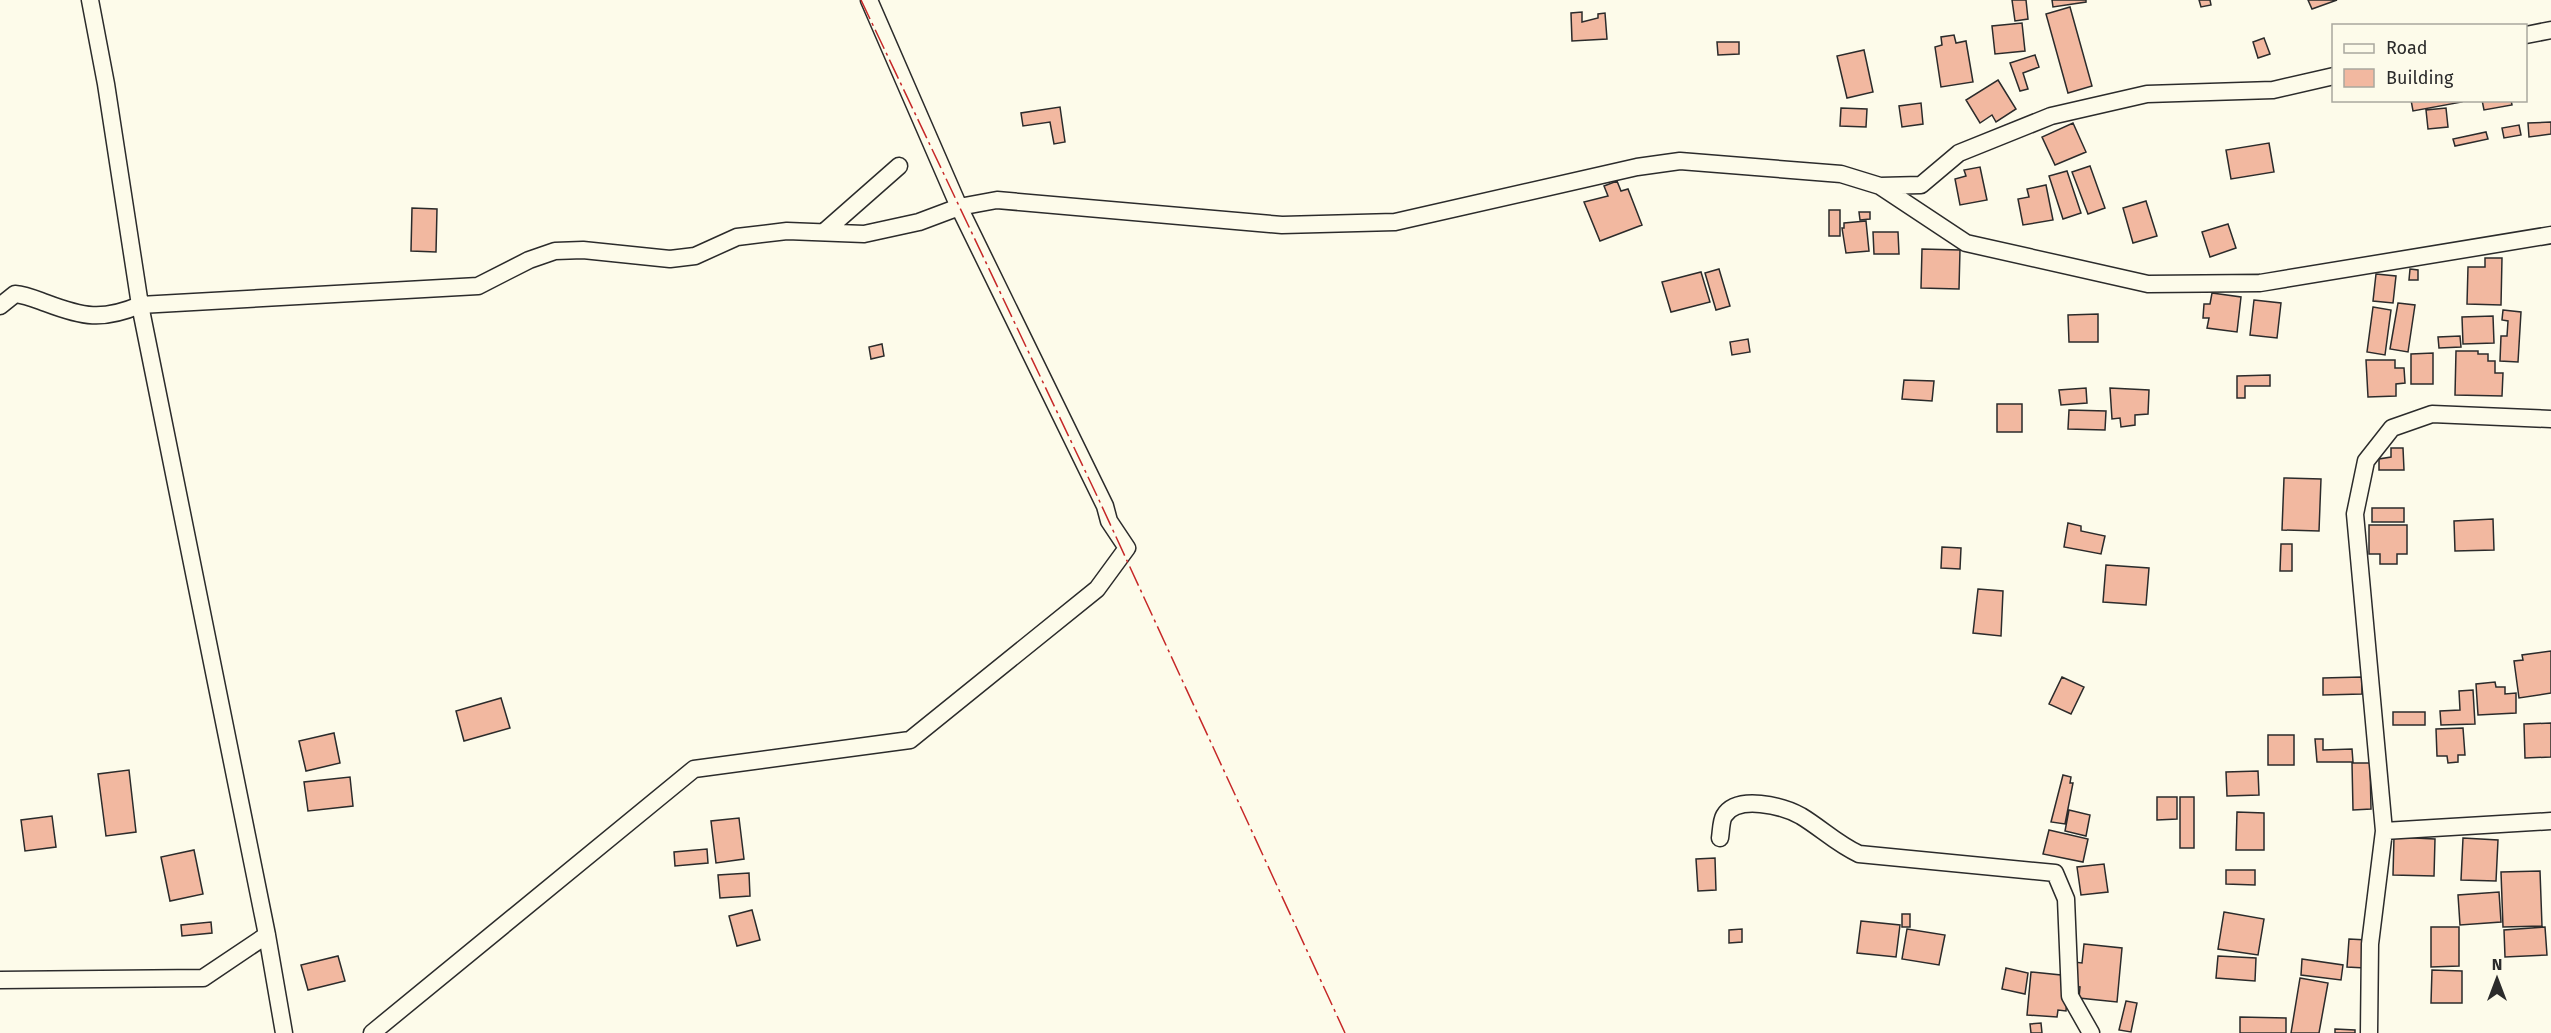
<svg xmlns="http://www.w3.org/2000/svg" width="2551" height="1033" font-family="'Fira Sans',sans-serif">
  <rect width="100%" height="100%" fill="#fdfbea"/>
  <path fill="#f2b8a0" stroke="#2b2b2b" stroke-width="1.5" d="M2012 0H2026L2028 19 2015 21Z
    M2052 0H2086V2L2053 7Z
    M2199 0H2210L2211 5 2201 7Z
    M2308 0H2337L2312 9Z
    M2070 7 2092 86 2068 93 2046 14Z
    M1582 12V22L1598 18V14L1605 13 1607 39 1572 41 1571 13Z
    M2022 23 2025 51 1995 54 1992 26Z
    M1954 35 1956 43 1966 41 1973 82 1941 87 1935 47 1942 45 1941 37Z
    M2264 38 2270 54 2258 58 2253 42Z
    M1717 42H1739V54L1718 55Z
    M1864 50 1873 92 1847 98 1837 56Z
    M2035 55 2039 67 2023 73 2028 89 2020 91 2010 63Z
    M1998 80 2016 109 1996 122 1992 115 1980 123 1966 100Z
    M2411 100H2462V102L2413 111Z
    M2482 100H2511L2512 105 2484 110Z
    M1921 103 1923 124 1902 127 1899 106Z
    M1060 107 1065 142 1054 144 1050 122 1023 126 1021 113Z
    M1841 108 1867 109 1866 127 1840 126Z
    M2446 108 2448 127 2428 129 2426 110Z
    M2551 122V134L2529 137 2528 123Z
    M2073 123 2086 152 2055 165 2042 137Z
    M2519 125 2521 135 2504 138 2502 128Z
    M2486 132 2488 139 2455 146 2453 139Z
    M2269 143 2274 172 2231 179 2226 150Z
    M2090 166 2105 208 2088 214 2072 172Z
    M1980 167 1987 200 1960 205 1955 179 1966 176 1964 170Z
    M2067 171 2081 213 2063 219 2049 176Z
    M1617 181 1621 191 1628 189 1642 225 1600 241 1584 202 1608 196 1604 186Z
    M2046 185 2053 220 2023 225 2018 199 2029 197 2027 189Z
    M2146 201 2157 236 2133 243 2123 208Z
    M412 208 437 209 436 252 411 251Z
    M1829 210H1840V236H1829Z
    M1859 212H1870V219L1860 220Z
    M1866 221 1869 251 1846 253 1842 228H1844V223Z
    M2228 224 2236 248 2210 257 2202 232Z
    M1873 232H1898L1899 254H1874Z
    M1922 249 1960 250 1959 289 1921 288Z
    M2485 258H2502L2501 305 2467 304 2468 267H2485Z
    M1719 269 1730 306 1716 310 1705 273Z
    M2410 269 2418 270V280H2409Z
    M1701 272 1710 302 1671 312 1662 282Z
    M2376 274 2396 276 2393 303 2373 301Z
    M2212 293 2241 297 2237 332 2207 328 2209 318H2203L2204 304H2210Z
    M2254 300 2281 303 2277 338 2250 335Z
    M2398 303 2415 305 2408 352 2390 349Z
    M2373 307 2391 310 2385 355 2367 352Z
    M2503 310 2521 312 2518 362 2500 361 2501 336H2507L2508 321 2502 320Z
    M2098 314V342H2069L2068 315Z
    M2493 316 2494 343 2463 344 2462 317Z
    M2460 336 2461 347 2439 348 2438 337Z
    M1748 339 1750 352 1732 355 1730 342Z
    M882 344 884 356 871 359 869 347Z
    M2456 351H2478V354H2488V361H2495V373H2503L2502 396 2455 395Z
    M2433 353V384H2411V354Z
    M2366 360H2395V368H2404L2405 383 2396 384V396L2368 397Z
    M2270 375V386H2245V398H2237V376Z
    M1904 380 1934 381 1932 401 1902 399Z
    M2086 388 2087 403 2061 405 2059 390Z
    M2110 388 2149 390 2148 414 2135 415V425L2121 427 2120 418 2112 419Z
    M1997 404H2022V432H1997Z
    M2069 410 2106 411 2105 430 2068 429Z
    M2391 448H2403L2404 470H2379V459L2391 457Z
    M2284 478 2321 479 2319 531 2282 530Z
    M2372 508H2404V522H2372Z
    M2493 519 2494 550 2455 551 2454 521Z
    M2068 523 2081 526V531L2105 536 2101 554 2064 547Z
    M2369 525H2407V554H2397V564H2380V554H2369Z
    M2281 544H2292V571H2280Z
    M1942 547 1961 548 1960 569 1941 568Z
    M2106 565 2149 568 2146 605 2103 602Z
    M1978 589 2003 591 2001 636 1973 633Z
    M2551 651V693L2519 698 2514 661 2523 660 2522 655Z
    M2062 677 2084 687 2071 714 2049 704Z
    M2362 677V694L2323 695V678Z
    M2495 682 2496 687H2505V694L2516 693V713L2478 715 2476 684Z
    M2473 690 2475 724 2441 725 2440 711 2460 710 2459 691Z
    M501 698 510 728 464 741 456 711Z
    M2393 712H2425V725H2393Z
    M2551 723V757L2525 758 2524 724Z
    M2463 728 2465 755H2458V762L2448 763 2447 756H2437L2436 729Z
    M334 733 340 763 306 771 299 741Z
    M2268 735H2294V765H2268Z
    M2315 739H2323V750L2352 749 2353 762H2317Z
    M2352 763H2370L2371 809 2353 810Z
    M129 770 136 832 106 836 98 774Z
    M2258 771 2259 795 2227 796 2226 772Z
    M2063 775 2071 777 2070 783H2073L2065 824 2051 822Z
    M350 777 353 806 308 811 304 782Z
    M2157 797H2177V819L2157 820Z
    M2180 797H2194V848H2180Z
    M2069 810 2090 815 2086 836 2065 831Z
    M2237 812 2264 813V850H2236Z
    M52 816 56 847 25 851 21 820Z
    M739 818 744 859 716 863 711 821Z
    M2049 830 2088 839 2083 862 2043 854Z
    M2394 837 2435 839 2434 876 2393 875Z
    M2463 838 2498 840 2496 881 2461 880Z
    M707 849 708 863 675 866 674 852Z
    M194 850 203 894 170 901 161 857Z
    M1715 858 1716 890 1698 891 1696 859Z
    M2104 864 2108 892 2081 895 2077 867Z
    M2226 870H2255V885L2226 884Z
    M2540 871 2542 926 2503 927 2501 872Z
    M749 873 750 896 720 898 718 875Z
    M2499 892 2501 922 2460 925 2458 895Z
    M752 910 760 940 737 946 729 916Z
    M2224 912 2264 919 2258 955 2218 949Z
    M1902 914H1910V927H1902Z
    M1861 921 1900 925 1896 957 1857 953Z
    M211 922 212 933 182 936 181 925Z
    M2431 927H2459V966L2431 967Z
    M2545 927 2547 955 2505 957 2504 930Z
    M1742 929V942L1729 943V930Z
    M1907 929 1945 935 1939 965 1902 959Z
    M2349 939 2367 940 2365 968 2347 967Z
    M2084 944 2122 948 2117 1002 2079 998 2080 987 2071 986 2074 962 2082 963Z
    M338 956 345 981 308 990 301 965Z
    M2218 956 2256 958 2255 981 2216 978Z
    M2302 959 2343 965 2341 980 2301 975Z
    M2006 968 2028 973 2025 994 2002 989Z
    M2432 970 2462 971V1003H2431Z
    M2031 972 2061 975V984L2068 985 2066 1011 2058 1010 2057 1017 2027 1015Z
    M2300 978 2328 983 2319 1033H2291Z
    M2126 1001 2137 1003 2131 1032 2119 1030Z
    M2240 1017 2286 1018V1033H2240Z
    M2041 1023 2042 1033H2031L2030 1024Z
    M2335 1029 2355 1030V1033H2335Z"/>
  <g fill="none" stroke-linecap="round" stroke-linejoin="round">
    <g stroke="#2b2b2b" stroke-width="19">
      <path id="minor" d="M90 0 106 84 140 305 267 935 284 1033
        M2526 35 2551 30
        M1880 186 1921 185 1959 153 2051 116 2147 94 2273 90 2334 76
        M824 232 899 166
        M0 306 15 294C26 295 35 299 46 303 83 317 102 321 140 305L478 286 529 260 555 251 583 250 670 259 695 256 737 237 787 231 864 234 919 222 959 207 997 200 1282 225 1395 222 1637 167 1680 161 1841 174 1880 186 1966 243 2148 284 2260 283 2551 235
        M2384 831 2551 821
        M1720 838C1721 832 1721 821 1724 816 1737 794 1783 806 1801 816 1821 828 1837 844 1859 854L2055 873 2066 899 2070 996 2091 1033
        M0 980 203 978 267 935
        M372 1033 694 769 910 740 1097 589 1127 548 1109 521 1105 506 959 207 869 0
        M2369 1033 2370 944 2384 831 2355 514 2366 461 2392 428 2432 414 2551 419"/>
    </g>
    <use href="#minor" stroke="#fdfbea" stroke-width="16"/>
    <path stroke="#c62828" stroke-width="1.5" stroke-dasharray="21 4.5 3 4.5" stroke-linecap="butt" d="M861 0 1099 500 1345 1033"/>
  </g>
  <rect x="2332" y="24" width="195" height="78" fill="#fdfbea" stroke="#a9a89e" stroke-width="1.5"/>
  <rect x="2344" y="44" width="30" height="9" fill="#fdfbea" stroke="#a9a89e" stroke-width="1.5"/>
  <text x="2386" y="54" font-size="18" fill="#2b2b2b">Road</text>
  <rect x="2344" y="69" width="30" height="18" fill="#f2b8a0" stroke="#a9a89e" stroke-width="1.5"/>
  <text x="2386" y="84" font-size="18" fill="#2b2b2b">Building</text>
  <g transform="translate(2497 979)" stroke="#fdfbea" stroke-width="4.5" paint-order="stroke">
  <path d="M0-4.5L10 22L0 15L-10 22Z" fill="#2b2b2b"/>
  <text y="-9" font-size="16" font-weight="bold" text-anchor="middle" fill="#2b2b2b">N</text>
  </g>
</svg>
